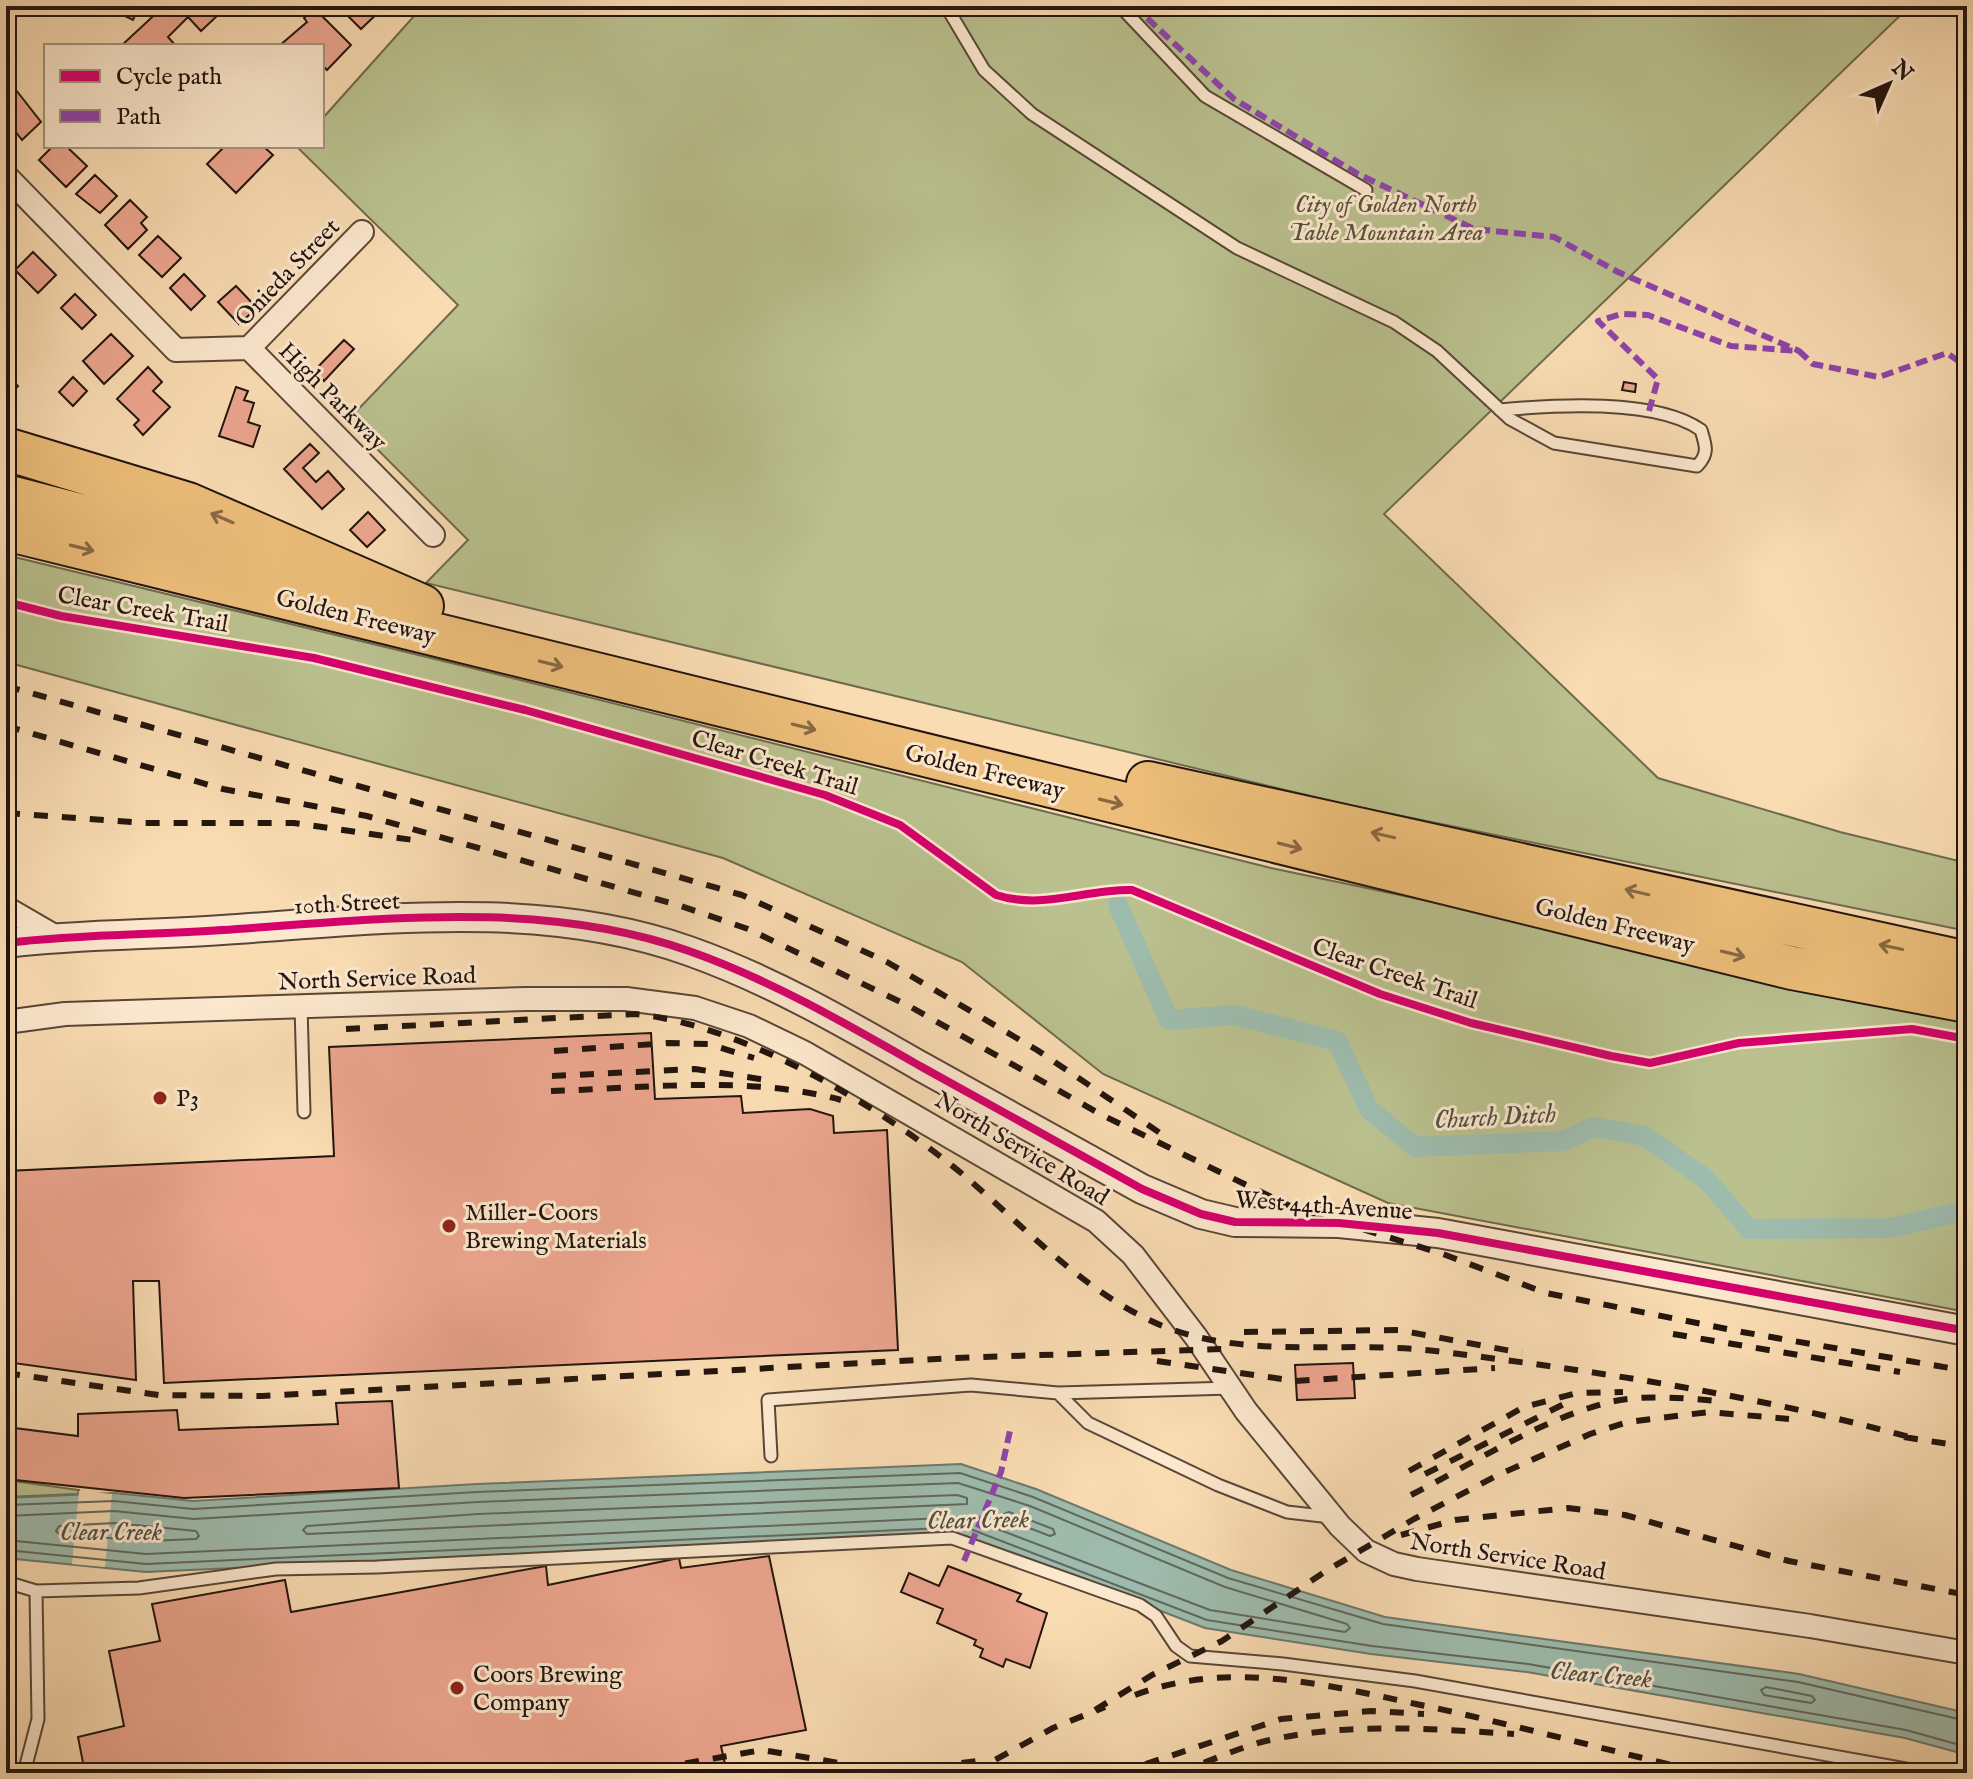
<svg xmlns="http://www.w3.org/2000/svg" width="1973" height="1779" font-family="'IM FELL English',serif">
  <rect width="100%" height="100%" fill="#fadcb3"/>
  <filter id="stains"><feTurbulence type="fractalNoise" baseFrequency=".0025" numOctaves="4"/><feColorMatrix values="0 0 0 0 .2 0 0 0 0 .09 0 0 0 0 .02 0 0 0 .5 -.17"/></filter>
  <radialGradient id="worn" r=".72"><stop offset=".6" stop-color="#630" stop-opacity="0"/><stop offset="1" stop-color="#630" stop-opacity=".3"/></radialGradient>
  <path fill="#bac18f" stroke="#6e6a4e" stroke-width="2" d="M423 6H1910L1384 514 1658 778 1840 832 1967 863V931L1348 805 426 583 468 540 348 420 458 305 297 147 322 146V119Z
    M6 555 472 668 1271 868 1734 965 1967 1007V1312L1388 1203 1103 1074 962 962 723 858 6 662Z
    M6 1480 79 1490 78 1494 6 1497Z"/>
  <path fill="#9ebcae" stroke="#6c796e" stroke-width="2" d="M961 1464 1036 1489 1231 1570 1385 1617 1799 1674 1967 1713V1755L1905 1738 1527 1672 1371 1654 1205 1628 964 1535 146 1572 6 1558V1498L115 1493 193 1501 477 1484Z"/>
  <path fill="#fadcb3" d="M79 1491 112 1494 105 1567 72 1564Z"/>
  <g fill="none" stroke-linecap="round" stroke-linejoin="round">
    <path stroke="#60685e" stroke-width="2" d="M957 1495 967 1498V1504L307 1534 303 1530 307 1526 478 1514Z
      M6 1505 114 1501 193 1509 477 1492 960 1473 1033 1497 1228 1578 1383 1624 1798 1682 1967 1721
      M1009 1512 1053 1529 1055 1534 1050 1536 1006 1519 1004 1514Z
      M6 1516 114 1511 194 1519 478 1502 958 1483 1030 1506 1225 1587 1347 1624 1350 1628 1345 1632 1210 1610 966 1517 146 1554 6 1540
      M114 1523 196 1531 199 1536 196 1539 146 1541 59 1534 56 1531 59 1526Z
      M6 1550 146 1564 965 1527 1207 1620 1372 1646 1528 1664 1906 1730 1967 1747
      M1766 1687 1812 1696 1815 1700 1811 1703 1764 1695 1761 1690Z"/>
    <path stroke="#9ebcae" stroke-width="20" d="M1118 905 1169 1020 1235 1015 1337 1041 1369 1109 1415 1147 1563 1141 1594 1127 1644 1136 1706 1179 1749 1229 1891 1228 1967 1210"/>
  </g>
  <path fill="#eda68f" stroke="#22140d" stroke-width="2" d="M104 6H139L133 20Z
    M164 6H209L218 15 201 31 188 17 168 37 176 46H121Z
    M338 6H385L361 29Z
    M314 8 351 45 327 70 322 65V46H279L307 22 304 18Z
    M16 90 41 122 22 140 6 119V100Z
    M53 146H66L87 166 66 187 39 160Z
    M225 146H263L273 155 236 193 207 164Z
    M95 175 117 196 100 213 76 194Z
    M130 200 147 217 141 223 147 230 128 249 105 225Z
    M158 236 181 258 162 277 139 255Z
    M33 252 56 275 38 293 15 270Z
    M184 274 205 296 191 310 170 288Z
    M236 286 257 308 239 324 218 302Z
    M75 294 96 315 82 329 61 308Z
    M111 334 133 356 104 384 83 361Z
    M344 340 354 349 324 381 314 371Z
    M148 367 162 382 153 391 170 407 143 435 134 425 139 420 117 399Z
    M6 375 18 386 6 399Z
    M73 377 87 391 73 406 59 392Z
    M1624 382 1636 384 1635 392 1622 390Z
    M236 387 248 391 244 400 254 403 248 422 260 426 253 447 219 436Z
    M310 444 319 453 303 468 316 482 328 471 344 489 322 509 284 469Z
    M368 512 385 530 367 547 350 530Z
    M651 1033 655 1099 741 1096 743 1113 810 1109 833 1116 834 1133 887 1130 898 1350 164 1383 159 1281H133L136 1380 6 1362V1171L334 1156 329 1047Z
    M1353 1363 1355 1398 1297 1400 1295 1365Z
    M392 1401 399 1488 184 1498 6 1479V1427L78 1436V1414L177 1410 179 1430 338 1424 336 1403Z
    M769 1556 806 1730 721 1746 727 1773H85L78 1737 124 1726 109 1651 160 1641 152 1604 285 1580 291 1612 546 1566 548 1585 679 1558 681 1568Z
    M948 1566 1021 1594 1017 1601 1047 1613 1030 1668 1006 1659 1003 1667 980 1657 983 1649 974 1645 976 1640 937 1623 943 1609 901 1592 909 1573 939 1586Z"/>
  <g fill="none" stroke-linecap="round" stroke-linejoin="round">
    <g stroke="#584636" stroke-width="15">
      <path id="service" d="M946 6 984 70 1032 114 1237 248 1394 322 1437 351 1510 419 1554 443 1697 466C1709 454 1706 446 1701 430 1656 398 1554 405 1500 410
        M1120 6 1205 96 1366 190
        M301 1007 304 1112
        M1231 1388 1058 1393 1088 1423 1218 1485 1287 1512 1331 1517
        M771 1456 768 1400 971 1385 1058 1393
        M6 1582 36 1591 139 1588 276 1569 377 1567 952 1538 1140 1605 1156 1616 1176 1646 1190 1656 1283 1664 1415 1681 1928 1773
        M24 1773 38 1719 36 1591"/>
    </g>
    <g stroke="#584636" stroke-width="26">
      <path id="minor" d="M6 176 176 350 249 348 433 535
        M249 348 362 232
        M6 908 56 937
        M6 1022 65 1014 525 999H626L695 1008 749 1026 805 1053 1096 1221 1133 1255 1196 1337 1246 1411 1340 1526 1366 1551 1394 1564 1417 1569 1810 1626 1967 1653"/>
    </g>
    <g stroke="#584636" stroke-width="32">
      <path id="tertiary" d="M6 943C78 934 150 935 222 930 377 920 540 898 689 951 771 980 845 1023 920 1066 994 1107 1068 1148 1142 1189L1201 1214 1235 1222 1339 1223 1438 1233 1967 1331"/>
    </g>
    <g stroke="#22140d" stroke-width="46">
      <path id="motorway" d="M6 449 188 504 422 606
        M6 496 307 574
        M6 529 1792 968 1967 1001
        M1148 783 1967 963"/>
    </g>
    <use href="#service" stroke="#fce8ce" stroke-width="11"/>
    <use href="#minor" stroke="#fce8ce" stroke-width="22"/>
    <use href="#tertiary" stroke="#fce8ce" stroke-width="28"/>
    <use href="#motorway" stroke="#edbe7a" stroke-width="42"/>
    <path stroke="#22140d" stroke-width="6" stroke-dasharray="14 14" stroke-linecap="butt" d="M6 686 742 895 887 962 1037 1050 1160 1133
      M6 726 223 789 367 816 681 906 748 929 909 1006 1102 1115 1294 1208 1443 1254 1546 1293 1742 1332 1967 1371
      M6 813 144 823H294L420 841
      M346 1029 635 1014C742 1024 886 1109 967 1178 1024 1227 1079 1286 1147 1319 1237 1363 1339 1339 1435 1351 1596 1371 1756 1395 1913 1438
      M554 1051 668 1043 708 1044 754 1058
      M552 1076 695 1069 773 1081
      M551 1091C646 1088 749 1075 841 1100
      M1244 1332 1398 1330 1522 1353
      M1673 1334 1900 1372
      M1157 1361 1296 1381 1495 1368
      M6 1373 159 1395 262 1396 953 1358 1223 1349
      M1904 1437 1967 1447
      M1409 1471 1524 1407 1577 1393 1623 1392
      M1425 1474 1564 1404
      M1411 1495C1474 1463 1538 1421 1606 1403 1640 1394 1683 1398 1717 1401
      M1401 1535 1455 1520 1568 1508 1625 1515 1789 1561 1967 1595
      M1135 1695C1228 1660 1323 1684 1416 1704 1513 1724 1609 1751 1706 1773
      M1095 1710 1152 1675 1222 1641 1326 1571 1414 1519 1498 1475 1590 1434 1628 1422 1709 1412 1789 1419
      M630 1773 762 1750 893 1772 984 1760
      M971 1773 1053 1728 1105 1707
      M1119 1773 1281 1719 1371 1711 1424 1714
      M1178 1773C1208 1762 1239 1747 1270 1740 1351 1722 1432 1729 1514 1734"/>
    <path stroke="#8e44ad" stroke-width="6" stroke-dasharray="12 6" stroke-linecap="butt" d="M1134 6 1234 99 1358 174 1474 229 1554 237 1618 272 1799 351
      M1649 411 1658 379 1598 321 1621 314 1648 315 1731 346 1799 351 1813 364 1879 377 1947 353 1967 367
      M964 1561 1001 1472 1011 1426"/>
    <g stroke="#fce8ce" stroke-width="13">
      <path id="cycleway" d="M6 602 61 616 314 658 525 710 825 795 900 825 996 895C1043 910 1085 889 1132 890L1380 994 1471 1023 1611 1056 1650 1063 1739 1043 1912 1029 1967 1039
        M6 943C78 934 150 935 222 930 377 920 540 898 689 951 771 980 845 1023 920 1066 994 1107 1068 1148 1142 1189L1201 1214 1235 1222 1339 1223 1438 1233 1967 1331"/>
    </g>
    <use href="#cycleway" stroke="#d6006c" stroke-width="8"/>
  </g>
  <defs><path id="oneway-shaft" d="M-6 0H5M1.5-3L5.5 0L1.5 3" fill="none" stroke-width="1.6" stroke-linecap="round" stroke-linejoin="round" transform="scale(2)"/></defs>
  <g stroke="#886944">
    <use href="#oneway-shaft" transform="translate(222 518) rotate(-157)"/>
    <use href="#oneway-shaft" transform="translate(82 548) rotate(14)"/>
    <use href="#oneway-shaft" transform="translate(551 664) rotate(14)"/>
    <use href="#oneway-shaft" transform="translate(804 727) rotate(14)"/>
    <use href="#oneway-shaft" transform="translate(1111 802) rotate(14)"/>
    <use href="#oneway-shaft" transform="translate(1383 835) rotate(-167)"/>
    <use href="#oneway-shaft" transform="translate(1290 846) rotate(14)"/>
    <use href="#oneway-shaft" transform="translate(1637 892) rotate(-167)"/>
    <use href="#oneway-shaft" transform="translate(1891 947) rotate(-168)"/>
    <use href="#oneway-shaft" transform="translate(1733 954) rotate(14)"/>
  </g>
  <g fill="#8f2418" stroke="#fce8ce" stroke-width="3">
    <circle cx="160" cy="1098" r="8"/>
    <circle cx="449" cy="1226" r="8"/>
    <circle cx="457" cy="1688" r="8"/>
  </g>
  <g text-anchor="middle" stroke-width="6" stroke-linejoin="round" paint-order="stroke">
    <g font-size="24" font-style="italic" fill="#57513a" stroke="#fce8ce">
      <text x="1386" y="212">City of Golden North<tspan x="1386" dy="28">Table Mountain Area</tspan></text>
    </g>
    <g font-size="24" fill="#22140d" stroke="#fce8ce">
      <text transform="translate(287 272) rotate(-46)" y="8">Onieda Street</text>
      <text transform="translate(333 396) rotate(45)" y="8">High Parkway</text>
      <text transform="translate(143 609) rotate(10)" y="8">Clear Creek Trail</text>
      <text transform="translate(356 616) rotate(14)" y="8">Golden Freeway</text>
      <text transform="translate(775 762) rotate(17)" y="8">Clear Creek Trail</text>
      <text transform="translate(985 771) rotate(14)" y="8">Golden Freeway</text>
      <text transform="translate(347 903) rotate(-3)" y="8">10th Street</text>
      <text transform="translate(1615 925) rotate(14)" y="8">Golden Freeway</text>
      <text transform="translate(1395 973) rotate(19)" y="8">Clear Creek Trail</text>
      <text transform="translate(377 978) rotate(-2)" y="8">North Service Road</text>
      <text transform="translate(1022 1148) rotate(31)" y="8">North Service Road</text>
      <text transform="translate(1324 1205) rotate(4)" y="8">West 44th Avenue</text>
      <text transform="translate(1508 1556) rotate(9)" y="8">North Service Road</text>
    </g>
    <g font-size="24" fill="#22140d" stroke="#fce8ce" text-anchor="start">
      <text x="176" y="1106">P3</text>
      <text x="465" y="1220">Miller-Coors<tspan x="465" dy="28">Brewing Materials</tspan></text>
      <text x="473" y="1682">Coors Brewing<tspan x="473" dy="28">Company</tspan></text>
    </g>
    <g font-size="26" font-style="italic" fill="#4d4f45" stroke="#fce8ce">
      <text transform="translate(1495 1116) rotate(-3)" y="9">Church Ditch</text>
      <text transform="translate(978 1519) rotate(-1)" y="9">Clear Creek</text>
      <text x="111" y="1540">Clear Creek</text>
      <text transform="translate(1601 1674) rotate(5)" y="9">Clear Creek</text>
    </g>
  </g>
  <rect width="1973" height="1779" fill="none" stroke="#fadcb3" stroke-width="32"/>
  <rect x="8" y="8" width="1957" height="1763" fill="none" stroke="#22140d" stroke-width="4"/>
  <rect x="16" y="16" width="1941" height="1747" fill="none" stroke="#22140d" stroke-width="2"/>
  <rect x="44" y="44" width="280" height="104" fill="#fce8ce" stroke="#a59381" stroke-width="2"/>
  <rect x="60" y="70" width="40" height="12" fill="#d6006c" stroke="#a59381" stroke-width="2"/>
  <text x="116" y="84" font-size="24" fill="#22140d">Cycle path</text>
  <rect x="60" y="110" width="40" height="12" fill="#8e44ad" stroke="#a59381" stroke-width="2"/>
  <text x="116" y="124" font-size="24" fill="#22140d">Path</text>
  <g transform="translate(1889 84) rotate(45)" stroke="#fce8ce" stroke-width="6" paint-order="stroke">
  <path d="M0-6L14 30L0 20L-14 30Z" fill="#22140d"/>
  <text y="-12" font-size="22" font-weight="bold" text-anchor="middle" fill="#22140d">N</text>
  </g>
  <rect width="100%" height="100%" filter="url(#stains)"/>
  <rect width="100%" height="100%" fill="url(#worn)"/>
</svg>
